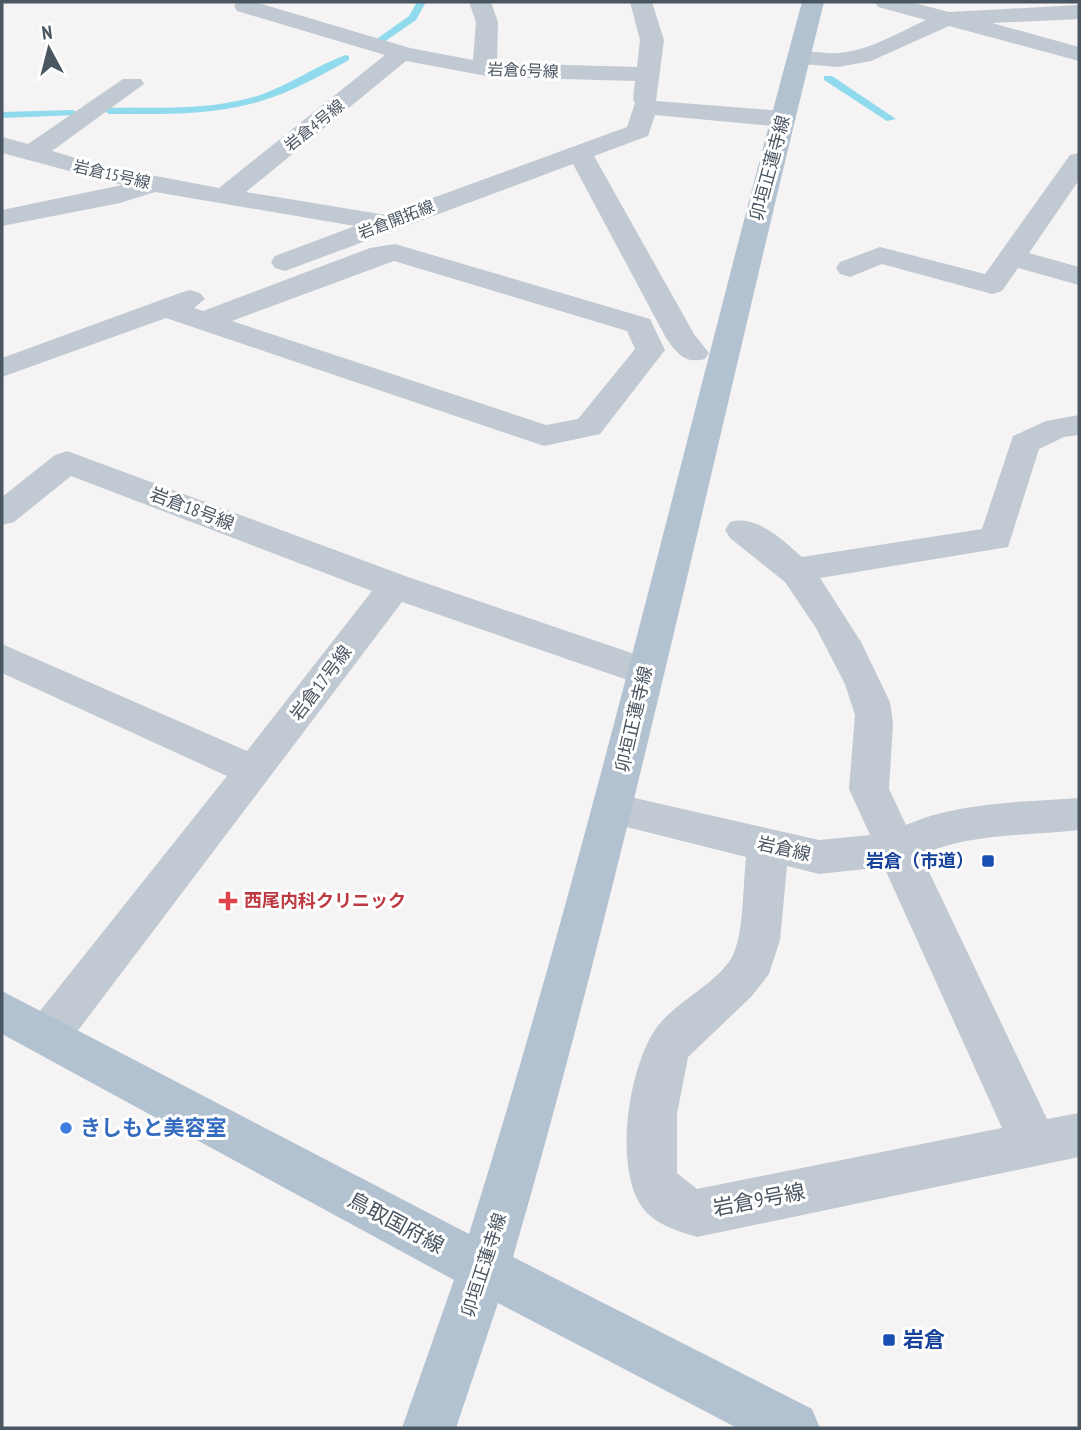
<svg xmlns="http://www.w3.org/2000/svg" width="1081" height="1430" font-family="'PT Sans Narrow','Noto Sans JP',sans-serif">
  <rect width="100%" height="100%" fill="#f5f3f3"/>
  <g fill="none" stroke-linecap="round" stroke-linejoin="round">
    <path fill="#90daee" fill-rule="evenodd" d="M417 2H426L416 20 384 42H378V38L409 16Z
      M346 55 349 56V60C321 75 292 92 261 101 211 116 160 114 109 114L104 111 109 108C160 107 214 111 263 94 292 83 318 65 346 55Z
      M824 76H832L896 119 887 121 824 80Z
      M73 110 78 113 77 115 2 118V112Z"/>
    <path fill="#c1cad2" fill-rule="evenodd" d="M237 2H255L410 48 473 60 476 22 469 2H491L498 22 497 63 637 67 640 40 630 2H652L664 40 656 101 783 111 792 114 796 119 792 124 783 127 655 115 648 136 594 156 694 334 709 353 705 359C685 364 677 354 666 338L573 164 285 271 275 268 271 262 275 256 355 226 155 192 120 203 2 226V210L122 185 2 153V137L28 144 123 79H141L144 84 52 151 103 166 219 188 385 55 237 11 234 6ZM406 61 492 77 635 81 633 99 635 103 627 127 386 215 246 192Z
      M875 2H911L949 12 1079 5V19L992 23 1079 47V61L949 26 871 61 838 67 791 63 787 58 791 53C807 49 823 54 839 53 870 50 898 33 926 20L878 7Z
      M1079 153V180L1029 253 1079 267V285L1018 268 1002 291 992 294 882 264 850 277 840 274 836 268 840 262 880 247 985 274 1070 155Z
      M395 244 650 319 665 350 600 434 544 446 166 318 2 377V358L180 293 190 290 200 293 205 299 194 308 203 311 370 248ZM394 261 627 331 635 349 578 419 546 425 232 321Z
      M1079 415V435L1064 437 1039 449 1008 547 820 578 861 642 890 702 893 724 889 789 906 825C957 802 1024 802 1079 798V830C1028 836 968 833 921 855L1047 1119 1079 1113V1157L697 1237C677 1231 654 1224 642 1207 613 1167 629 1065 657 1027 676 1001 722 981 734 953 744 928 743 884 746 857L599 820 593 809 599 798 613 793 819 840 870 835 849 789 855 715 845 684 816 628 785 582 730 538 725 530 730 522C756 514 783 540 802 557L982 529 1013 436 1046 421ZM787 866 819 874 884 867 1002 1128 697 1189 677 1173V1114L688 1057 751 997 769 974 780 940Z
      M67 451 408 577 658 662 664 672 658 682 645 686 402 602 64 1049 48 1055 32 1049 25 1035 32 1021 227 776 2 673V644L247 751 372 591 71 476 14 522 2 525V497L55 455Z"/>
    <path fill="#b3c2d1" fill-rule="evenodd" d="M802 2H824C720 420 633 842 513 1257L812 1409 820 1428H737L498 1303 456 1428H402L454 1280 2 1034V991L469 1234C596 828 690 413 802 2Z"/>
  </g>
  <g fill="#1a4fb4" stroke="#fff" stroke-width="2.5">
    <rect x="981" y="854" width="14" height="14" rx="3.5"/>
    <rect x="882" y="1333" width="14" height="14" rx="3.5"/>
  </g>
  <path fill="#e0444e" stroke="#fff" stroke-width="2.5" d="M224.5 890.5h7v7h7v7h-7v7h-7v-7h-7v-7h7z"/>
  <circle fill="#3f7fe0" stroke="#fff" stroke-width="2.5" cx="66" cy="1128" r="7"/>
  <g text-anchor="middle" stroke-width="6" stroke-linejoin="round" paint-order="stroke">
    <g font-size="16" fill="#4a5661" stroke="#fff">
      <text transform="translate(523 70) rotate(2)" y="6">岩倉6号線</text>
      <text transform="translate(314 125) rotate(-39)" y="6">岩倉4号線</text>
      <text transform="translate(112 174) rotate(13)" y="6">岩倉15号線</text>
      <text transform="translate(396 219) rotate(-21)" y="6">岩倉開拓線</text>
    </g>
    <g font-size="18" fill="#4a5661" stroke="#fff">
      <text transform="translate(770 168) rotate(-75)" y="6">卯垣正蓮寺線</text>
      <text transform="translate(192 509) rotate(21)" y="6">岩倉18号線</text>
      <text transform="translate(321 683) rotate(-53)" y="6">岩倉17号線</text>
      <text transform="translate(634 719) rotate(-77)" y="6">卯垣正蓮寺線</text>
      <text transform="translate(784 849) rotate(13)" y="6">岩倉線</text>
      <text transform="translate(484 1265) rotate(-72)" y="6">卯垣正蓮寺線</text>
    </g>
    <g font-size="18" font-weight="bold" fill="#164399" stroke="#fff" text-anchor="end">
      <text x="974" y="867">岩倉（市道）</text>
    </g>
    <g font-size="18" font-weight="bold" fill="#be3a42" stroke="#fff" text-anchor="start">
      <text x="244" y="907">西尾内科クリニック</text>
    </g>
    <g font-size="21" font-weight="bold" fill="#366cbe" stroke="#fff" text-anchor="start">
      <text x="80" y="1135">きしもと美容室</text>
    </g>
    <g font-size="21" fill="#4a5661" stroke="#fff">
      <text transform="translate(759 1200) rotate(-11)" y="7">岩倉9号線</text>
      <text transform="translate(396 1223) rotate(28)" y="7">鳥取国府線</text>
    </g>
    <g font-size="21" font-weight="bold" fill="#164399" stroke="#fff" text-anchor="start">
      <text x="903" y="1347">岩倉</text>
    </g>
  </g>
  <rect width="1081" height="1430" fill="none" stroke="#4a5661" stroke-width="7"/>
  <g transform="translate(49 49) rotate(353)" stroke="#ffffff" stroke-width="5" paint-order="stroke">
  <path d="M0-5L12 26L0 18L-12 26Z" fill="#4a5661"/>
  <text y="-10" font-size="19" font-weight="bold" text-anchor="middle" fill="#4a5661">N</text>
  </g>
</svg>
